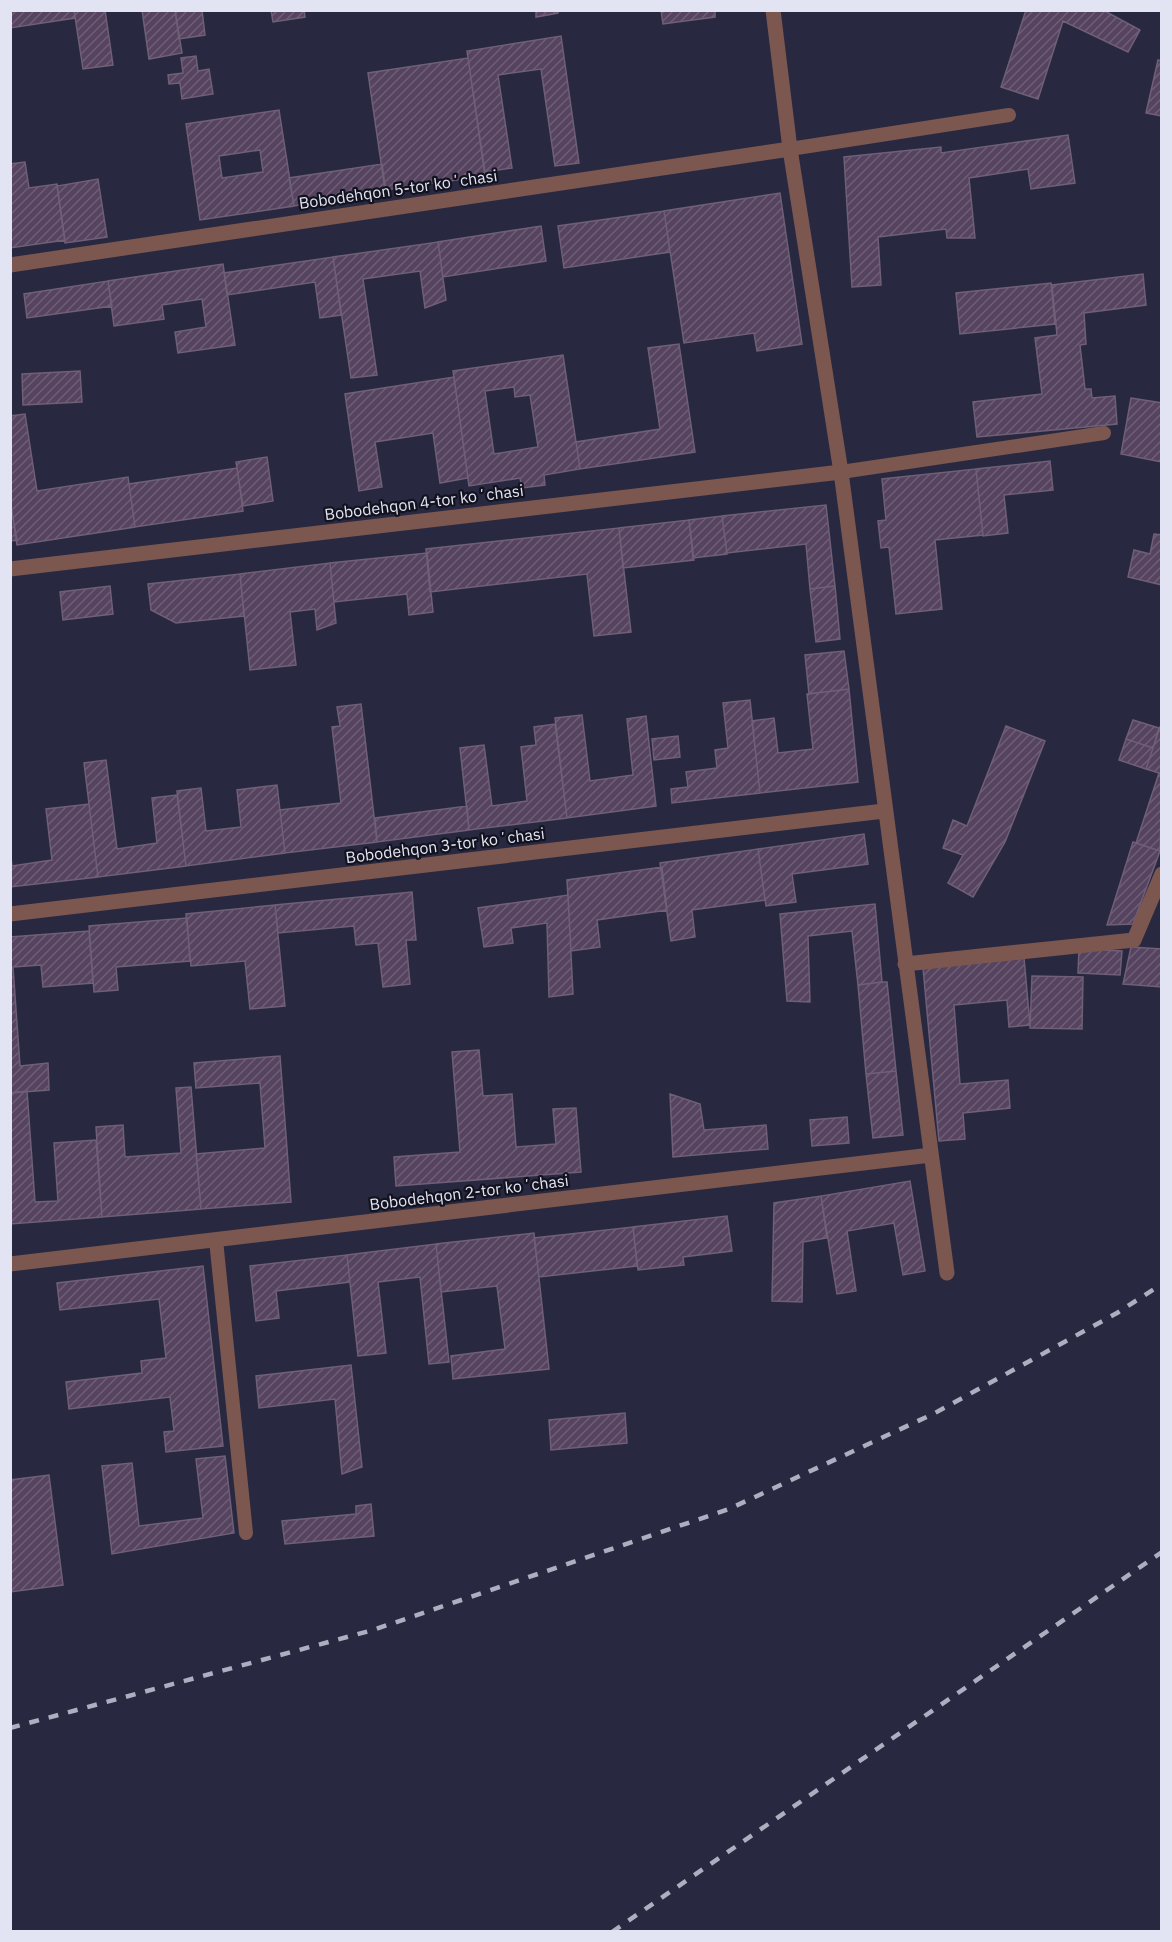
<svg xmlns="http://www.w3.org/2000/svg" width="1172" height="1942" font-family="'IBM Plex Sans',sans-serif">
  <defs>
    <pattern id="building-hatch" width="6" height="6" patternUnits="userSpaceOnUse" patternTransform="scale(1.5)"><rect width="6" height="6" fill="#56435f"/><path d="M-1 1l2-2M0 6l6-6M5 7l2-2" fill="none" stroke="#6e5e76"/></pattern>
  </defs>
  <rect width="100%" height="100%" fill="#282941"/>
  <path fill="url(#building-hatch)" stroke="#6f5f77" stroke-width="1.5" fill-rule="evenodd" d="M10 10H74L75 18 10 28Z
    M74 10H105L113 65 83 69Z
    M142 10H175L182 53 149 59Z
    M175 10H202L205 35 179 39Z
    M271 10H304L305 17 273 22Z
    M536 10H558V13L536 17Z
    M661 10H715V17L663 24Z
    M1026 10H1103L1140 30 1128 52 1063 21 1038 99 1001 87Z
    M561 36 579 163 555 166 541 69 498 75 512 168 485 172 467 51Z
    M196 56 198 71 209 69 213 94 182 99 180 83 169 84 168 75 183 73 181 58Z
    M468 58 485 176 385 190 368 73Z
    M1158 60 1162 61V116L1146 113Z
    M279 110 294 206 200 220 186 124ZM260 150 263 172 222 178 219 156Z
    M1068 135 1075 183 1031 189 1028 169 969 178 975 238H947L946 229 878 237 881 285 852 287 844 157 941 147V153Z
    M25 162 29 188 57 184 65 240 10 248V164Z
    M382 164 386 192 294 206 289 178Z
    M98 179 107 237 65 243 57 186Z
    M780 193 802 344 757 351 754 333 684 343 664 211Z
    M664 211 670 252 564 268 558 226Z
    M541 226 546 261 443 277 438 242Z
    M438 242 446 300 425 308 420 271 363 279 377 375 351 378 333 257Z
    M333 257 341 315 320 318 315 282 227 295 224 273Z
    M223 264 235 345 178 353 175 332 206 327 202 299 162 305 164 319 114 326 108 281Z
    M1143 274 1146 305 1084 313 1086 344 1080 345 1085 389H1091L1092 398 1115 396 1117 424 977 437 973 402 1042 394 1035 338 1057 335 1052 285Z
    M108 281 112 306 27 318 24 294Z
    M1051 283 1055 324 960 334 956 293Z
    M679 344 695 452 580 469 576 442 660 429 648 348Z
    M563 355 580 469 544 475 545 485 522 488 520 478 469 486 453 371ZM514 387 515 397 530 395 538 447 494 454 485 391Z
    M80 371 82 402 23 405 22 374Z
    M454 377 468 478 440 483 433 433 375 442 382 487 359 491 345 394Z
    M1131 398 1162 403V462L1121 454Z
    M25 414 37 491 128 477 135 527 17 545 10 497V416Z
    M267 457 273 501 243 506 236 462Z
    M1050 461 1053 490 1004 495 1008 533 983 536 976 469Z
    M237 468 243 511 135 527 129 484Z
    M976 469 983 535 935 540 942 609 896 614 889 547 881 548 878 521 886 520 882 479Z
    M10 502 17 540 10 541Z
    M826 505 835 586 810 589 806 544 727 553 722 516Z
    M722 516 727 554 693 558 689 520Z
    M689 520 694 560 623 568 619 528Z
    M619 528 631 632 594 636 587 574 430 592 426 549Z
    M1154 534 1162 535V585L1128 577 1134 550 1150 554Z
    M427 553 433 612 409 615 407 594 334 602 330 563Z
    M330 563 336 623 317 630 315 609 290 612 296 665 250 670 240 574Z
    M240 574 244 616 176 623 151 610 148 584Z
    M110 586 113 614 63 620 60 592Z
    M835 586 840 639 816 642 810 589Z
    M844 651 849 689 809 694 805 655Z
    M849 689 858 782 760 793 752 721 774 718 778 753 813 749 807 694Z
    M750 700 760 793 672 803 671 789 688 787 686 772 717 768 715 750 728 748 723 703Z
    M361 704 377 842 285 853 280 810 341 803 332 727 340 726 337 707Z
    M582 715 590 781 633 775 627 719 646 716 656 806 567 818 555 718Z
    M1133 720 1159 728 1153 748 1126 739Z
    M555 724 567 818 469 830 460 748 484 745 492 806 527 801 521 747 536 745 534 727Z
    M1006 726 1045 741 1005 842 973 897 948 883 963 855 943 848 953 820 967 826Z
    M1160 727 1162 728V774L1146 769Z
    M678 736 680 757 654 760 652 739Z
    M1126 739 1153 748 1146 769 1119 760Z
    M106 760 117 849 157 843 152 798 177 795 186 866 98 877 84 763Z
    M1159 773 1162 774 1160 851 1136 843Z
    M277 785 285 853 186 866 177 791 201 788 206 831 241 827 237 790Z
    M89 804 98 877 10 887V850L12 866 52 860 46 809Z
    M467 806 469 830 377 842 375 818Z
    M864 834 868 864 792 874 796 902 766 906 758 849Z
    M1133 842 1160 851 1133 924 1107 925Z
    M758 849 765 900 692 910 695 937 671 941 660 863Z
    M662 867 667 910 597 920 600 947 571 951 567 880Z
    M412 892 416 940H406L410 984 383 987 378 943 356 945 354 926 278 933 275 905Z
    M568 895 573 994 549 997 547 923 511 928 513 943 484 947 478 908Z
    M875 904 882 982 858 985 852 931 808 936 810 1002 787 1001 780 914Z
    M275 905 285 1006 250 1009 245 961 191 966 186 914Z
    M187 918 190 961 116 967 118 990 94 992 89 926Z
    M89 931 93 983 43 987 41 965 13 967 20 1066 48 1063 49 1090 10 1093V937Z
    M1131 947 1162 949V987L1123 984Z
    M1079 949 1122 951 1120 975 1078 973Z
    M1024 958 1030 1025 1009 1027 1007 1000 954 1005 960 1084 1008 1080 1010 1108 963 1113 965 1139 939 1141 923 968Z
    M1032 976 1083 977 1082 1029 1030 1028Z
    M882 982H887L896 1071 866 1074 858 985Z
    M479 1050 483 1096 512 1094 516 1147 556 1144 553 1109 576 1108 581 1172 396 1186 394 1157 460 1152 452 1052Z
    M280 1056 291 1202 201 1209 196 1154 265 1148 260 1083 196 1088 194 1063Z
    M896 1071 903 1135 873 1138 866 1074Z
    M191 1087 201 1209 102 1217 96 1127 123 1125 125 1157 181 1153 176 1088Z
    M27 1091 35 1202 58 1201 54 1143 96 1140 102 1217 10 1224V1093Z
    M670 1094 700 1104 704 1130 766 1125 768 1149 673 1157Z
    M847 1117 849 1143 812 1146 810 1120Z
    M910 1181 925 1271 903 1275 894 1223 847 1231 856 1291 837 1294 821 1196Z
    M821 1196 827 1238 803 1242 802 1302 772 1301 774 1203Z
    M727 1216 732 1251 683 1257 684 1265 638 1270 633 1227Z
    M633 1227 637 1266 539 1277 534 1238Z
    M534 1233 549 1369 453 1379 451 1356 505 1349 497 1286 441 1292 436 1244Z
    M436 1244 449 1362 429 1364 420 1277 378 1282 386 1353 358 1356 347 1255Z
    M347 1255 350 1282 276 1291 279 1318 256 1321 250 1266Z
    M203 1266 223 1446 166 1452 164 1432 174 1431 170 1397 69 1409 66 1382 142 1373 141 1361 166 1358 159 1299 60 1310 57 1283Z
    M351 1365 362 1467 342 1474 335 1399 259 1408 256 1376Z
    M625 1413 627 1443 551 1450 549 1420Z
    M225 1456 234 1533 112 1554 102 1466 132 1463 139 1526 203 1518 196 1459Z
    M49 1475 63 1585 10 1592V1480Z
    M371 1504 374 1536 285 1544 282 1521 356 1514V1506Z"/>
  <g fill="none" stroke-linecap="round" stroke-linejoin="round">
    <path stroke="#7b5750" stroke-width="14" d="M790 149 1009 115
      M841 472 1104 433
      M216 1240 246 1533"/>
    <path stroke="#7b5750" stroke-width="15" d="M773 10 790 149 841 472 947 1273
      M10 265 790 149
      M10 569 841 472
      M10 914 884 811
      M905 964 1134 940 1162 874
      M10 1264 931 1155"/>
    <path stroke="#adaec0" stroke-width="4.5" stroke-dasharray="10 10" stroke-linecap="butt" d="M10 1728 373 1630 729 1509 935 1413 1117 1313 1162 1284
      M612 1932 1162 1552"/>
  </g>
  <g text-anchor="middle" stroke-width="4.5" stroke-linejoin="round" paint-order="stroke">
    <g font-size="16" fill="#e2e3f3" stroke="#12131e">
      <text transform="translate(398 189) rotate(-8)" y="6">Bobodehqon 5-tor koʼchasi</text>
      <text transform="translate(424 502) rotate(-7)" y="6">Bobodehqon 4-tor koʼchasi</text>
      <text transform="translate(445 845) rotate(-7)" y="6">Bobodehqon 3-tor koʼchasi</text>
      <text transform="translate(469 1192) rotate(-7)" y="6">Bobodehqon 2-tor koʼchasi</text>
    </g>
  </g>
  <rect width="1172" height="1942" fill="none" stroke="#e2e3f3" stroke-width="24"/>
</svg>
